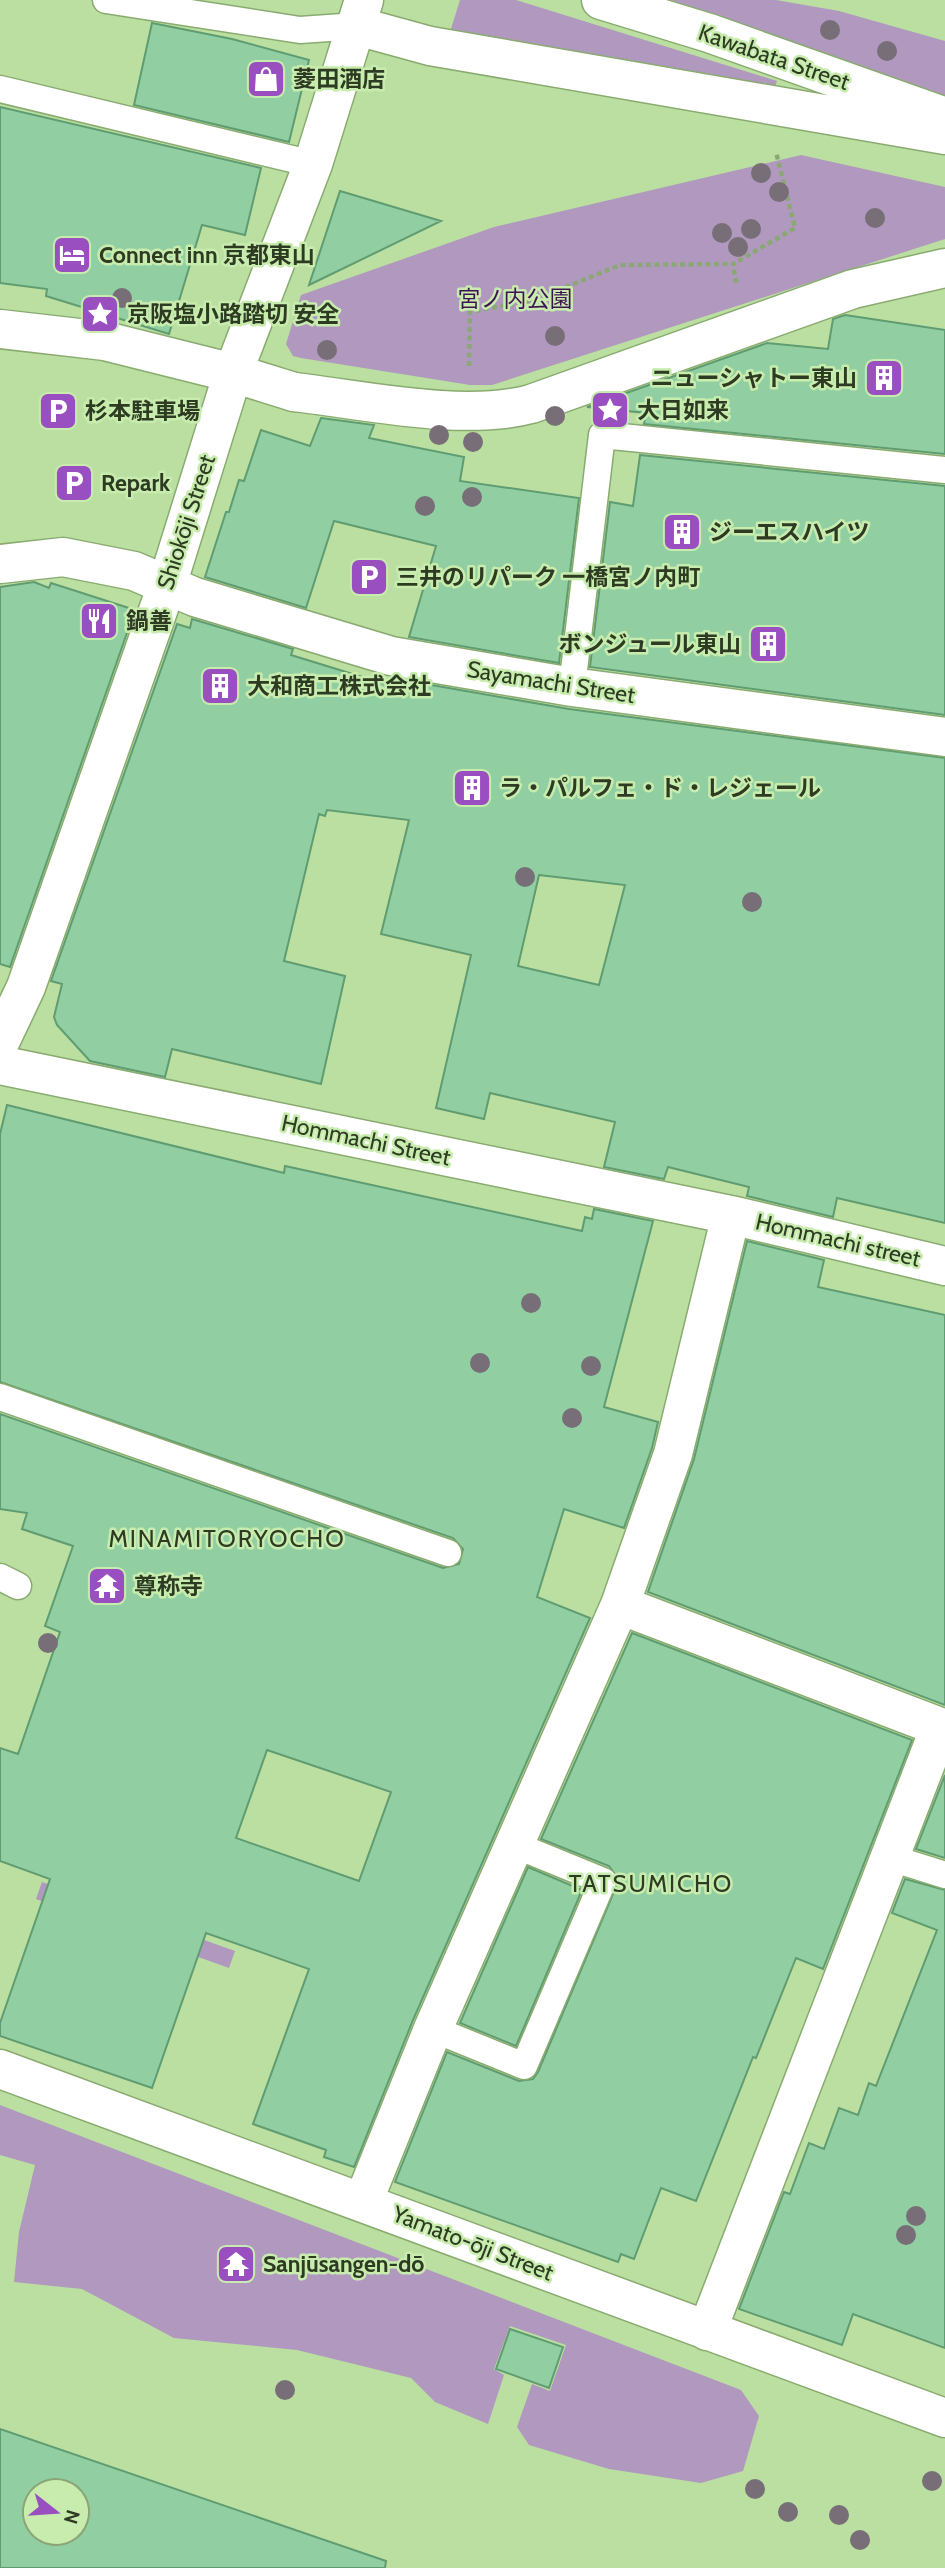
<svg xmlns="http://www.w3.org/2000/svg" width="945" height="2568" font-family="Cabin,'Noto Sans JP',sans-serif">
  <rect width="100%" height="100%" fill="#bbdfa1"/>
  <path fill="#b098bf" d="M460 0H516L777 81 775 87 450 32Z
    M671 0H776L839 11 945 41V97Z
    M801 155 945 187V239L492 385H470L301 358 293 356 286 344 301 295 494 227Z
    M42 1882 235 1951 229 1968 36 1899Z
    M0 2105 741 2390 759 2416 743 2471 701 2483 609 2469 529 2445 517 2427 532 2384 550 2391 566 2345 510 2326 494 2369 504 2375 488 2424 435 2402 411 2378 297 2350 174 2338 82 2289 14 2282 19 2232 35 2165 0 2155Z"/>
  <path fill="#91cfa2" stroke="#609c71" stroke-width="2" fill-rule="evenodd" d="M152 23 232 39 309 60 289 142 134 105Z
    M0 107 261 168 245 235 202 225 169 334 46 296 47 289 0 283Z
    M340 191 441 221 309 285Z
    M845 315 945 330V454L644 424 646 413 587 407 767 343 828 349 833 319Z
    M321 418 374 425 369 438 464 457 460 481 579 498 559 663 409 637 436 546 334 521 306 608 205 577 226 512H229L239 480 244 481 261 430 310 446Z
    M640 455 945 486V715L590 667 610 502 633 506Z
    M34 582 49 588 51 583 135 610 10 967 0 964V587Z
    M192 619 293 649 291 655 395 687 397 679 569 709 945 758V1223L837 1198 833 1217 747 1196 749 1187 668 1167 664 1179 604 1167 615 1122 490 1093 484 1119 436 1108 471 955 381 934 409 820 327 810 325 816 319 814 284 961 345 976 321 1084 172 1049 165 1077 90 1061 57 1025 54 1017 62 984 51 981 177 624 190 628ZM539 875 625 885 599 985 518 966Z
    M7 1105 284 1173 285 1166 582 1231 585 1217 592 1219 594 1209 653 1221 604 1407 658 1422 652 1448 624 1528 564 1509 537 1597 590 1618 413 2020 354 2167 324 2157 326 2150 253 2124 309 1969 206 1933 152 2088 0 2036V2023L50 1879 0 1861V1748L18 1754 60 1632 45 1626 73 1546 22 1529 27 1513 0 1509V1414L443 1568 459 1564 463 1549 453 1538 0 1382V1134ZM267 1750 391 1792 359 1881 236 1838Z
    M747 1241 824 1260 818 1287 945 1315V1705L648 1592 694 1459Z
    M632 1633 912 1740 823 1969 796 1958 756 2058 753 2057 696 2201 661 2188 634 2259 621 2254 618 2262 395 2182 447 2052 519 2081 533 2079 538 2072 619 1880 609 1866 541 1839Z
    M945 1775V1858L916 1849Z
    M528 1867 582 1890 516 2046 460 2023Z
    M905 1879 945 1890V2348L853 2314 842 2345 739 2309 784 2192 790 2194 809 2143 824 2149 839 2108 858 2115 869 2083 876 2086 937 1930 892 1913Z
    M510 2329 563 2347 549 2388 496 2369Z
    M0 2429 386 2561 385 2568H0ZM35 2491H77V2533H35Z"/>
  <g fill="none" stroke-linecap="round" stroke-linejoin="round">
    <g stroke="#89ab70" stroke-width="29">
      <path id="service" d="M106 0 300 30 357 26
        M0 89 313 164
        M572 687 602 435 945 470
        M0 1397 448 1553
        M0 1577 18 1586
        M891 1858 945 1875
        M433 2029 524 2066 603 1881 515 1845"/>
    </g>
    <g stroke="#89ab70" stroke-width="41">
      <path id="pedestrian" d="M294 392C364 400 464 422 531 404L853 289 945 268"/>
    </g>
    <g stroke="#89ab70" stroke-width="41">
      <path id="minor" d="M0 329 105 341 233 373 294 392
        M0 564 63 557 134 571 195 597 391 656 572 687 945 737
        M0 1065 731 1215 945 1266
        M620 1605 940 1727 707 2331
        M0 2069 945 2418
        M363 2202 433 2029 620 1605 673 1454 731 1215"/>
    </g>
    <g stroke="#89ab70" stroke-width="41">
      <path id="tertiary" d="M601 0 709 33 940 115
        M357 26 430 46 945 135
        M0 1042 26 987 167 585 233 373 313 164 364 0"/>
    </g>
    <path stroke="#8ba776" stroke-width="4.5" stroke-dasharray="5 3.5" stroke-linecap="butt" d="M736 283 733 264 795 228 776 152
      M469 366 470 312 537 299 620 265 733 264"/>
    <use href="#service" stroke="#fff" stroke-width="26"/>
    <use href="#pedestrian" stroke="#fff" stroke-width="38"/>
    <use href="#minor" stroke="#fff" stroke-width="38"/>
    <use href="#tertiary" stroke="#fff" stroke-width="38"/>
  </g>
  <g fill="#776e77">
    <circle cx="830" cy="30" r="10"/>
    <circle cx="887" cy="51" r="10"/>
    <circle cx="761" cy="173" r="10"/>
    <circle cx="779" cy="192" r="10"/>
    <circle cx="875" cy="218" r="10"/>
    <circle cx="751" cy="229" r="10"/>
    <circle cx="722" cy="233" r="10"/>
    <circle cx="738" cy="247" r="10"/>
    <circle cx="122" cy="298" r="10"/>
    <circle cx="555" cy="336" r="10"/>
    <circle cx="327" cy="350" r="10"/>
    <circle cx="555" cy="416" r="10"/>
    <circle cx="439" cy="435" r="10"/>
    <circle cx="473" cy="442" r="10"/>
    <circle cx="472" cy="497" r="10"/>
    <circle cx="425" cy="506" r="10"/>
    <circle cx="525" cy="877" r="10"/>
    <circle cx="752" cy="902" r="10"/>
    <circle cx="531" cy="1303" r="10"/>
    <circle cx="480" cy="1363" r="10"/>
    <circle cx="591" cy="1366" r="10"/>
    <circle cx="572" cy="1418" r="10"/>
    <circle cx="48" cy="1643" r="10"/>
    <circle cx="916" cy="2216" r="10"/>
    <circle cx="906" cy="2235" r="10"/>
    <circle cx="285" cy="2390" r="10"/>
    <circle cx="932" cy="2481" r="10"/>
    <circle cx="755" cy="2489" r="10"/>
    <circle cx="788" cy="2512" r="10"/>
    <circle cx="839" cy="2515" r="10"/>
    <circle cx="860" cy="2540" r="10"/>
  </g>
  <defs>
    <g id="shop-square" transform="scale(2.0125)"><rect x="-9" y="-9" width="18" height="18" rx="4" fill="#9a4fc1" stroke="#c8ecae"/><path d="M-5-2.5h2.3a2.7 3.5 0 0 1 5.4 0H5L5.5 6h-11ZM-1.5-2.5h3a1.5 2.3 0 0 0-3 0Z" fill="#fff"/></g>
    <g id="hotel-square" transform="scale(2.0125)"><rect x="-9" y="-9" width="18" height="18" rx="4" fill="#9a4fc1" stroke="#c8ecae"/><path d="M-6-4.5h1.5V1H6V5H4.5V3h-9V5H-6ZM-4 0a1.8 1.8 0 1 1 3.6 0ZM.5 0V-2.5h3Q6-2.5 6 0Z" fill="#fff"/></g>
    <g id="sight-square" transform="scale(2.0125)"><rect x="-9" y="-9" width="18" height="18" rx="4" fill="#9a4fc1" stroke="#c8ecae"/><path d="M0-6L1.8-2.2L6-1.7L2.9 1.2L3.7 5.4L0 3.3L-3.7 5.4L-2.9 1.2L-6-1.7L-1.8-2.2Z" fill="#fff"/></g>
    <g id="building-square" transform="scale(2.0125)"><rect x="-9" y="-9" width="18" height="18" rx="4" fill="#9a4fc1" stroke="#c8ecae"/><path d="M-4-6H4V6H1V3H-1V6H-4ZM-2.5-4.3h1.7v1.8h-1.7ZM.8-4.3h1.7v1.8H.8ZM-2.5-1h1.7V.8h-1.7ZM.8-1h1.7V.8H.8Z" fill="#fff"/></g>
    <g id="parking-square" transform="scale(2.0125)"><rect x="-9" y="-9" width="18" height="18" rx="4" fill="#9a4fc1" stroke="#c8ecae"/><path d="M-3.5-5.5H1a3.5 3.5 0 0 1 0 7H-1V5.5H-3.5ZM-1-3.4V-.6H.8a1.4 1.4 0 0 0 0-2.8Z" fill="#fff"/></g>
    <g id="restaurant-square" transform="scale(2.0125)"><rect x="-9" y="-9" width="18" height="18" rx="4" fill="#9a4fc1" stroke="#c8ecae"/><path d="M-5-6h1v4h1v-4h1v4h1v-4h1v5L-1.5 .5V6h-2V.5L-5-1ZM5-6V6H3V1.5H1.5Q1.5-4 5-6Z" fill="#fff"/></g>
    <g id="temple-square" transform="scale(2.0125)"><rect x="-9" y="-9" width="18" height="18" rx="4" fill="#9a4fc1" stroke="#c8ecae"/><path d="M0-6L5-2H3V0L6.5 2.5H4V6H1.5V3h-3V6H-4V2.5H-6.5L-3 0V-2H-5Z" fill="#fff"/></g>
  </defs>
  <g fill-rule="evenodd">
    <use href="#shop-square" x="266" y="79"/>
    <use href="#hotel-square" x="72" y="255"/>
    <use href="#sight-square" x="100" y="314"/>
    <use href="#building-square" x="884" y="378"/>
    <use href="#sight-square" x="610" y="410"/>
    <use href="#parking-square" x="58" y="411"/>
    <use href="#parking-square" x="74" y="483"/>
    <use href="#building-square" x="682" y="532"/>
    <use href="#parking-square" x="369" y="577"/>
    <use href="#restaurant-square" x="99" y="621"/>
    <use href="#building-square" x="768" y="644"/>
    <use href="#building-square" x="220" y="686"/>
    <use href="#building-square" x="472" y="788"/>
    <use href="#temple-square" x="107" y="1586"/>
    <use href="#temple-square" x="236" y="2264"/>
  </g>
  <g text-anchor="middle" stroke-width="5" stroke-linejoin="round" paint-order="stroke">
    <g font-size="23" fill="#2d3b22" stroke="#c8ecae">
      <text transform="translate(774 57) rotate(19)" y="8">Kawabata Street</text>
      <text transform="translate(186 522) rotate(-72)" y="8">Shiokōji Street</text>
      <text transform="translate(551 682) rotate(9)" y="8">Sayamachi Street</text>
      <text transform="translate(366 1140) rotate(12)" y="8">Hommachi Street</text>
      <text transform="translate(838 1240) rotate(13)" y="8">Hommachi street</text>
      <text transform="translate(473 2243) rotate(21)" y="8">Yamato-ōji Street</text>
    </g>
    <g font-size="23" font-weight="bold" fill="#2d3b22" stroke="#c8ecae" text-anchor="start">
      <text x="293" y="87">菱田酒店</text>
      <text x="99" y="263">Connect inn 京都東山</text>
      <text x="127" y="322">京阪塩小路踏切 安全</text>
      <text x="857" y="386" text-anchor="end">ニューシャトー東山</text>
      <text x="637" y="418">大日如来</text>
      <text x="85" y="419">杉本駐車場</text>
      <text x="101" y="491">Repark</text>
      <text x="709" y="540">ジーエスハイツ</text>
      <text x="396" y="585">三井のリパーク 一橋宮ノ内町</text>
      <text x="126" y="629">鍋善</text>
      <text x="741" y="652" text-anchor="end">ボンジュール東山</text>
      <text x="247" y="694">大和商工株式会社</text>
      <text x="499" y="796">ラ・パルフェ・ド・レジェール</text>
      <text x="134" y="1594">尊称寺</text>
      <text x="263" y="2272">Sanjūsangen-dō</text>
    </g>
    <g font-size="23" fill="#3f1254" stroke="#c8ecae">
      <text x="515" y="307">宮ノ内公園</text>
    </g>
    <g font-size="24" letter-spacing="2" fill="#2d3b22" stroke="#c8ecae">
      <text x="227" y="1547">MINAMITORYOCHO</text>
      <text x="651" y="1892">TATSUMICHO</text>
    </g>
  </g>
  <g transform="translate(56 2512) rotate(107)"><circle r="33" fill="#c8ecae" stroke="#8aa576" stroke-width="2"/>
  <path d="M0-5L12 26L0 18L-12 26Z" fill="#9a4fc1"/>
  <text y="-10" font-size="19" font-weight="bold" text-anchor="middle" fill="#2d3b22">N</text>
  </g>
</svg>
